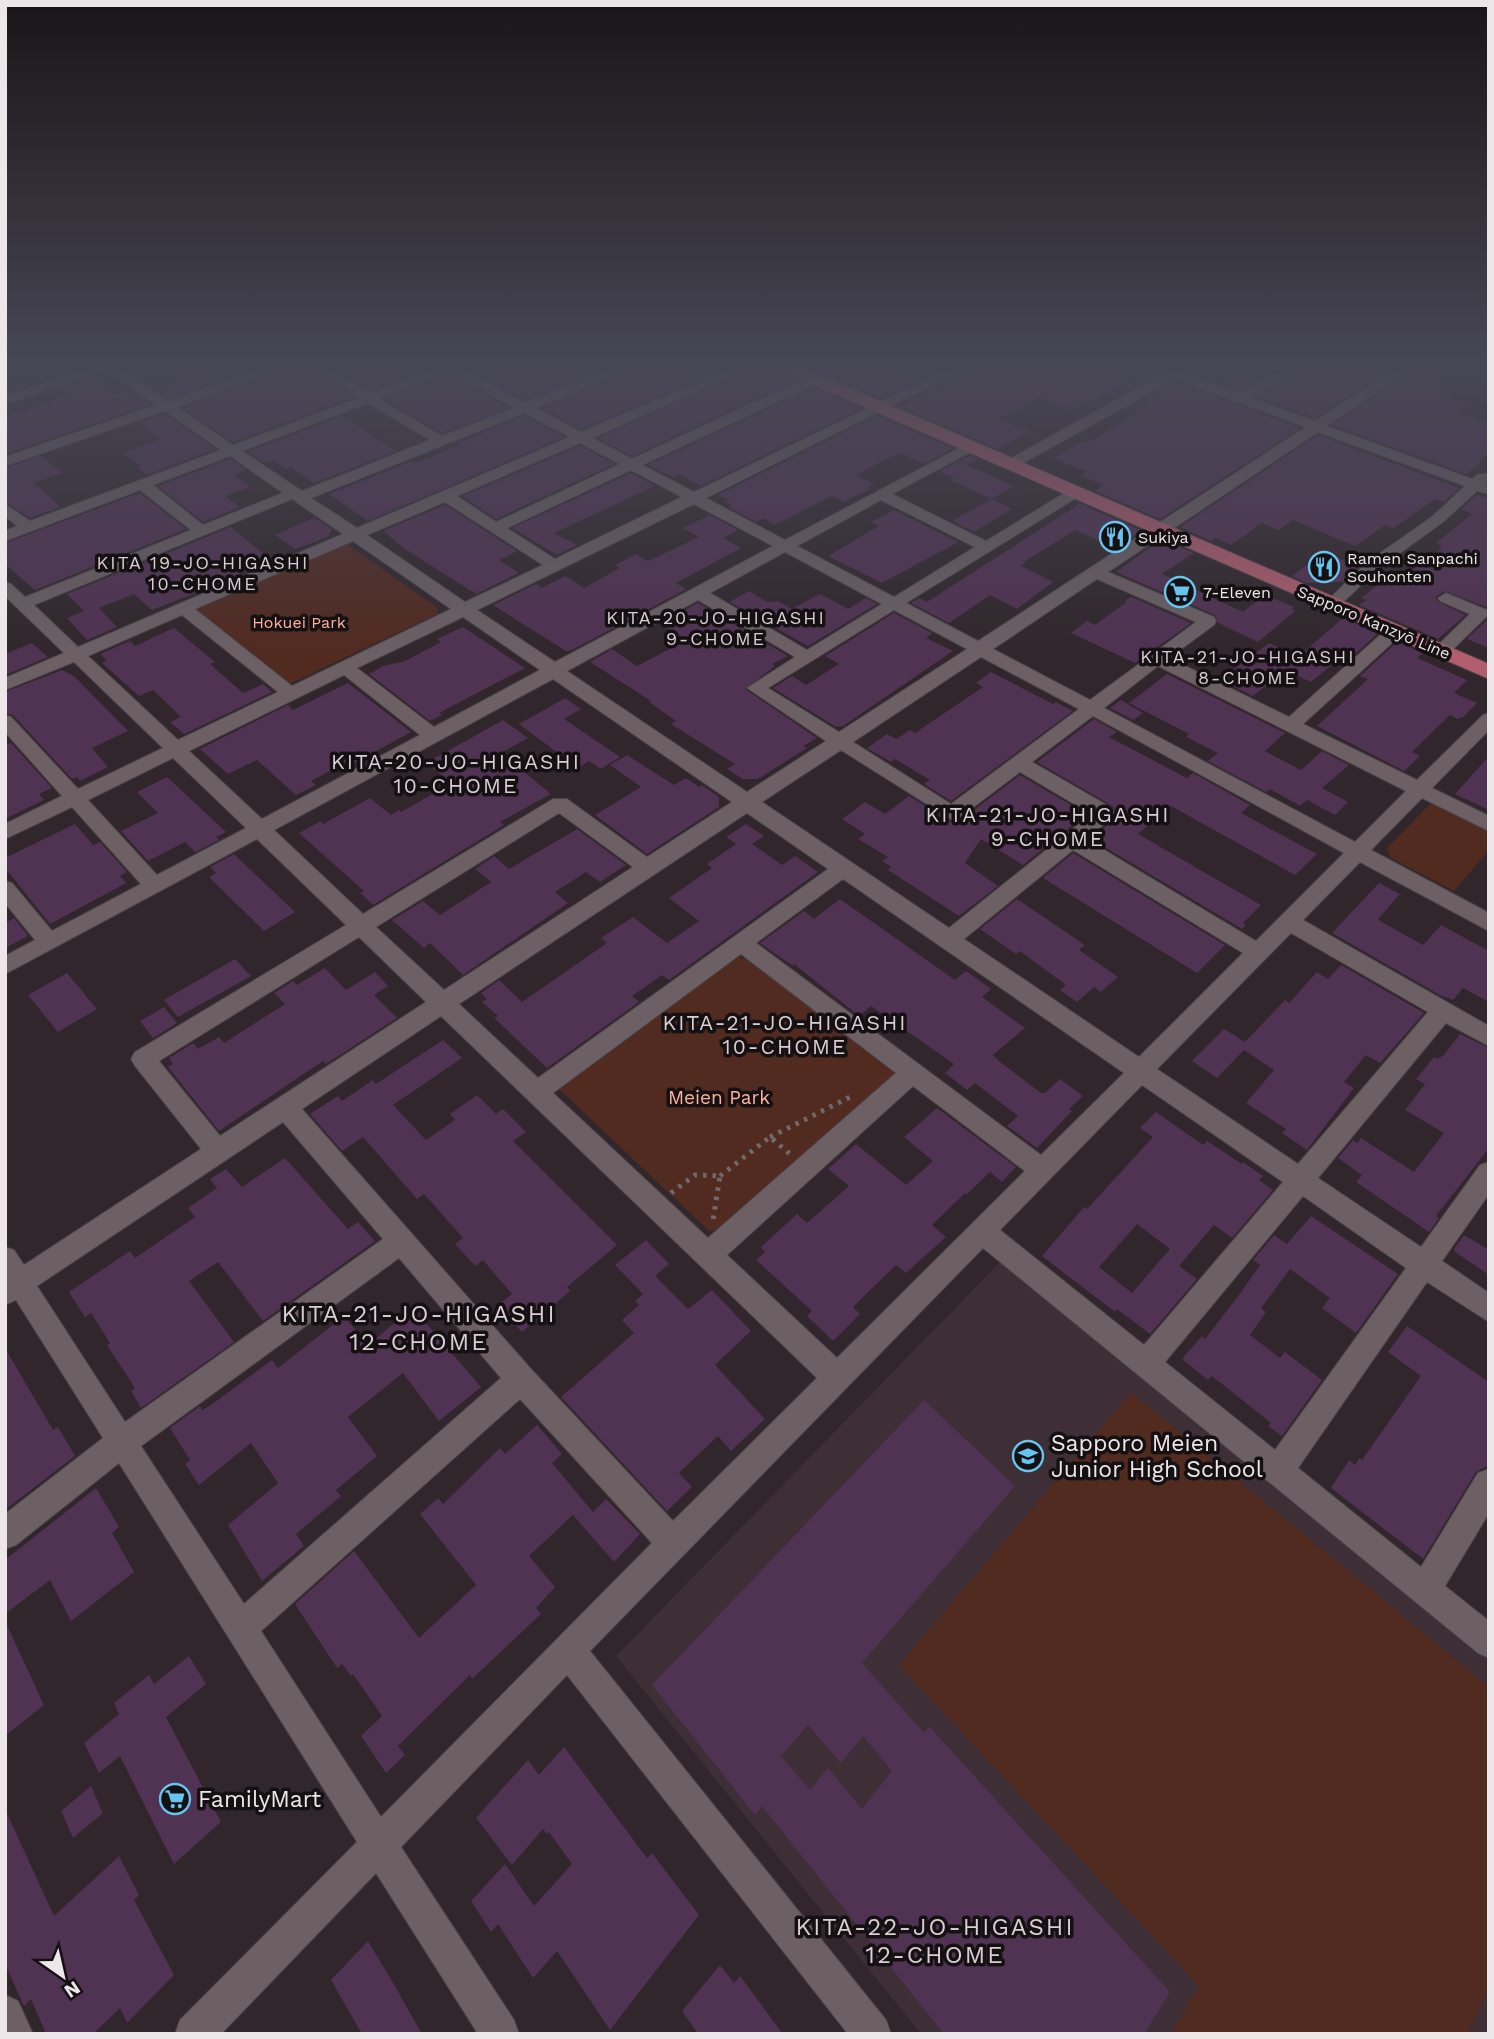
<svg xmlns="http://www.w3.org/2000/svg" width="1494" height="2039" font-family="'Work Sans',sans-serif">
  <rect width="100%" height="100%" fill="#30262b"/>
  <path fill="#3e2e36" d="M1003 1259 1489 1653V2034H921L616 1656Z"/>
  <path fill="#512a20" d="M346 544 438 608 437 614 285 686 197 609Z
    M1434 800 1489 828V850L1454 891 1391 858 1387 848Z
    M738 958 751 959 898 1070 899 1077 724 1229 709 1231 559 1089 561 1082Z
    M1131 1392 1489 1687V1986L1468 2034H1171L1199 1986 899 1665Z"/>
  <path fill="#503252" fill-rule="evenodd" d="M159 371H246L168 398 159 392 180 384Z
    M275 371H314L353 397 233 442 183 408Z
    M337 371H421L370 390Z
    M471 371H599L525 400Z
    M626 371H718L581 429 542 408Z
    M744 371H787L789 376 796 380 632 456 598 438Z
    M818 371H894L918 381 882 399Z
    M973 371H1146L1155 375 1139 385 1135 377 1072 410 1039 397 998 419 1029 432 998 449 898 406Z
    M1250 371H1387L1315 418 1256 397 1282 382 1284 374 1281 371 1270 372 1239 390 1225 385Z
    M1410 371H1457L1439 385 1453 390 1445 397 1467 404 1456 412 1489 423V452L1477 462 1481 463 1466 474 1333 425Z
    M448 373 508 408 442 433 385 399Z
    M92 377 116 394 123 392 135 400 141 398 150 404 5 454V416L73 394 63 387Z
    M1174 382 1300 428 1160 519 1095 491 1104 485 1081 476 1087 472 1053 458 1083 441 1087 443 1139 413 1135 412 1149 404 1146 398Z
    M814 388 861 408 701 486 678 474 672 477 648 465Z
    M165 414 215 449 147 475 137 468 142 466 123 453 161 439 139 423Z
    M342 416 396 451 314 483 291 467 287 469 273 460 265 463 248 452Z
    M524 416 564 437 368 521 329 494 412 461 415 463 461 445 457 443Z
    M877 416 953 448 924 464 899 453 856 475 874 484 869 486 872 488 843 502 832 496 775 525 763 518 756 522 728 507 731 505 725 502 729 500 718 495Z
    M1318 435 1459 488 1444 502 1435 499 1394 528 1385 525 1355 546 1293 520 1278 530 1262 523 1231 545 1215 538 1211 541 1180 527Z
    M580 446 614 464 496 519 462 496Z
    M41 456 62 473 34 483 61 507 30 518 5 502V468Z
    M969 456 978 459 967 465 1014 486 992 499 1012 509 974 532 952 521 991 499 950 480 954 478 940 471Z
    M230 459 246 470 234 475 250 487 225 496 240 507 203 522 158 486Z
    M631 473 655 486 554 533 577 545 557 555 512 528Z
    M140 493 186 529 35 590 5 564V543Z
    M1477 495 1489 499V608L1445 591 1435 597 1438 602 1465 615 1438 639 1359 605 1367 600 1361 598 1382 582H1368L1376 574 1387 579 1398 571 1407 575 1442 548 1440 547 1442 545 1436 543 1472 514 1461 509Z
    M1076 502 1142 531 1116 548 1075 530 1027 560 1021 566 1053 582 1017 609 990 595 949 623 911 603 919 598 927 602 1078 505Z
    M445 505 517 551 499 560 519 573 476 594 405 549 383 531Z
    M894 510 958 542 882 583 828 556 879 526 871 522Z
    M710 515 738 530 723 538 741 548 676 583 686 589 572 650 566 651 493 605 536 584 542 588 565 576 584 588 620 568 615 565 636 554 648 561 699 537 683 528Z
    M314 518 332 529 328 537 295 549 275 535Z
    M231 527 266 556 234 569 241 575 152 610 134 594 99 608 117 627 87 640 67 618 84 611 67 594Z
    M1162 539 1194 553 1162 574 1243 612 1265 595 1294 607 1292 609 1295 611 1258 642 1218 623 1215 615 1116 572Z
    M1325 552 1358 567 1343 582 1307 583 1292 576Z
    M749 591 767 602 778 601 792 609 820 594 848 609 866 598 877 604 808 646 730 602Z
    M1131 597 1191 623 1135 663 1071 633 1087 621 1095 625 1127 602 1125 601Z
    M698 603 788 656 772 664 775 666 745 689 817 738 803 746 807 748 758 779H743L727 769 735 764 671 724 676 721 649 702 651 701 590 662 612 649 637 666 679 644 674 642 682 637 660 624Z
    M894 613 932 633 926 638 953 651 843 726 836 727 773 688 792 676 806 685 839 664 825 656Z
    M1343 618 1378 633 1341 667 1333 664 1311 682 1286 671 1253 696 1220 680 1269 643 1299 656Z
    M1489 618V648L1467 639Z
    M463 627 525 668 439 713 442 715 430 721 369 674 383 666 405 661 441 642 437 639Z
    M174 628 215 662 210 664 243 693 263 684 272 692 184 734 170 722 181 717 153 690 139 696 102 663 107 661 100 654 130 641 135 646Z
    M1397 642 1423 653 1417 658 1467 680 1454 693 1477 703 1463 717 1457 719 1450 715 1412 752 1420 756 1404 771 1317 726 1368 679 1360 676Z
    M32 643 48 657 5 675V654Z
    M62 670 74 676 128 731 92 748 108 767 80 781 77 777 72 779 13 715 5 713V692Z
    M991 672 1053 704 1056 702 1073 711 951 801 924 784 930 780 895 759 891 762 867 748 887 734 896 739 910 730 915 733 983 687 976 683Z
    M1167 674 1285 733 1265 751 1301 770 1322 751 1349 765 1322 788 1348 802 1335 815 1307 800 1300 806 1270 789 1266 792 1208 761 1218 753 1186 737 1189 734 1129 703Z
    M348 683 411 732 351 765 347 762 311 781 316 785 296 795 257 760 228 774 200 749 288 705 293 710Z
    M565 698 581 709 564 719 620 757 601 769 589 761 578 768 519 724Z
    M1121 700 1143 713 1133 720 1110 708Z
    M1094 719 1117 732 1109 737 1187 778 1193 773 1250 805 1241 813 1317 854 1295 875 1171 806 1138 834 1261 905 1243 923 1246 925 1242 929 1091 839 1114 819 1117 814 1114 807 1037 762Z
    M503 720 528 738 501 753 551 794 500 822 504 825 373 905 360 893 364 891 299 833 321 821 323 824 370 798 391 815 399 810 401 812 452 783 426 763Z
    M11 743 52 788 39 794 44 800 5 819V745Z
    M627 755 674 785 686 778 699 787 702 785 719 797V807L647 854 595 815 641 787 610 765Z
    M1489 756V810L1455 794Z
    M1020 775 1086 814 1023 865 981 839 965 863 998 886 959 916 888 870 891 867 882 861 888 857 858 839 865 834 842 819 865 802 885 814 909 796 953 823 961 820Z
    M167 777 226 832 216 837 219 840 195 852 185 842 148 861 121 831 158 813 137 792Z
    M75 824 93 845 100 842 127 872 120 876 126 883 50 924 5 868V858Z
    M746 824 764 836 752 844 782 865 795 856 818 872 669 980 662 975 632 996 639 1002 547 1068 494 1018 498 1016 482 1002 487 999 481 993 499 980 522 1002 607 943 601 938 633 917 667 943 699 921 669 898 712 868 707 864 736 844 726 837Z
    M577 829 626 865 600 882 586 872 555 892 568 903 463 975 430 943 424 948 392 920 423 901 440 915 491 882 475 869 494 856 509 869Z
    M1073 853 1225 945 1197 973 1043 878Z
    M234 854 295 912 264 931 209 877 216 873 210 867Z
    M1379 883 1400 894 1378 919 1380 921 1423 945 1441 925 1489 951V1002L1463 988 1453 1000 1440 995 1332 933Z
    M840 899 955 980 966 971 991 989 982 997 1025 1028 993 1055 999 1061 1041 1093H1045L1060 1079 1083 1096 1069 1109 1072 1111 1037 1148 1007 1126 1018 1116 975 1083 967 1090 945 1073 954 1064 871 1006 859 1016 794 964 793 966 760 943 804 911 814 919Z
    M1017 899 1085 945 1079 950 1118 977 1101 992 1094 987 1077 1002 1060 990 1066 985 1020 951 1016 954 980 929Z
    M14 918 28 936 5 948V923Z
    M235 959 251 976 178 1017 164 1000Z
    M1341 965 1424 1013 1380 1063 1366 1055 1344 1082 1354 1088 1307 1150 1282 1133 1286 1129 1246 1103 1274 1070 1244 1050 1217 1078 1192 1061 1224 1029 1245 1042 1285 1000 1289 1003 1317 972 1328 979Z
    M325 968 346 990 375 972 388 986 374 995 397 1018 326 1064 323 1061 219 1131 168 1067 173 1064 169 1058 193 1043 198 1049 219 1037 224 1043 285 1004 274 993 293 981 297 985Z
    M67 973 97 1009 58 1032 28 995Z
    M164 1007 177 1023 153 1038 140 1021Z
    M1460 1034 1489 1048V1148L1436 1216 1439 1218 1429 1232 1356 1182 1362 1175 1338 1158 1353 1140 1357 1143 1361 1138 1414 1172 1444 1133 1405 1110 1425 1084 1416 1079 1434 1057 1438 1059 1444 1055Z
    M443 1040 462 1058 393 1105 426 1140 455 1120 450 1114 477 1095 496 1114 503 1109 526 1132 513 1141 617 1245 567 1287 570 1291 522 1332 497 1306 512 1294 483 1260 475 1266 455 1244 463 1238 424 1194 417 1199 363 1137 342 1151 310 1114 338 1096 342 1101 373 1080 376 1084Z
    M937 1108 1016 1167 1002 1182 990 1172 967 1194 965 1193 932 1225 946 1237 906 1273 896 1265 853 1307 860 1314 833 1341 807 1316 812 1311 756 1260 765 1252 761 1247 797 1214 807 1223 849 1186 828 1169 856 1144 906 1185 933 1161 904 1137Z
    M1156 1112 1203 1145 1207 1141 1242 1164 1243 1162 1263 1176 1259 1180 1273 1190 1232 1238 1214 1225 1179 1266 1197 1279 1150 1334 1117 1309 1115 1312 1042 1256 1084 1207 1087 1209 1153 1137 1140 1128ZM1137 1224 1170 1249 1132 1293 1099 1267Z
    M285 1158 348 1229 358 1222 375 1241 263 1321 218 1262 189 1281 234 1342 141 1408 131 1391 135 1388 107 1345 110 1343 91 1313 85 1317 69 1292 130 1251 135 1258 195 1217 188 1208 217 1188 210 1179 226 1169 242 1187Z
    M1311 1216 1398 1274 1356 1333 1322 1308 1330 1298 1290 1269 1261 1308 1266 1312 1250 1335 1280 1358 1285 1352 1322 1380 1282 1436 1268 1426 1271 1423 1212 1376 1208 1380 1182 1359 1202 1336 1205 1339 1239 1295 1260 1265 1253 1260 1274 1235 1287 1244Z
    M1464 1235 1489 1250V1275L1455 1252 1454 1249Z
    M646 1240 669 1264 655 1276 688 1309 712 1290 751 1331 715 1365 765 1419 731 1451 718 1436 679 1473 692 1487 667 1511 561 1397 634 1333 622 1320 639 1305 635 1301 643 1294 615 1265Z
    M413 1308 481 1387 439 1421 403 1373 348 1417 377 1456 336 1490 341 1496 296 1534 304 1546 262 1581 228 1525 278 1483 251 1443 199 1485 185 1464 190 1460 170 1428 200 1406 202 1410 211 1405 272 1360 278 1368 344 1316 368 1345Z
    M1407 1326 1489 1382V1465L1476 1472 1423 1559 1331 1488 1349 1460 1355 1465 1359 1458 1362 1460 1421 1376 1388 1352Z
    M5 1348 53 1430 58 1427 75 1456 5 1510Z
    M924 1400 1015 1486 862 1663 924 1733 929 1726 1170 1992 1144 2034H944L762 1806 755 1815 652 1685ZM808 1725 841 1763 863 1736 892 1771 862 1809 828 1768 810 1790 781 1756Z
    M537 1425 562 1454 552 1463 593 1512 606 1499 640 1534 614 1562 573 1515 529 1556 555 1587 536 1608 541 1614 472 1679 470 1675 398 1746 405 1755 386 1773 361 1736 382 1716 353 1674 351 1676 342 1664 337 1668 295 1604 354 1551 419 1638 476 1585 420 1514 438 1498 443 1504 500 1448 505 1454Z
    M96 1488 119 1527 112 1533 134 1572 71 1621 50 1580 5 1614V1560Z
    M5 1621 44 1705 5 1736Z
    M189 1656 206 1684 166 1717 221 1822 174 1864 120 1756 99 1773 84 1743 119 1714 114 1703 149 1675 154 1684Z
    M564 1747 647 1858 652 1853 699 1915 610 2030 557 1951 533 1978 498 1924 491 1932 471 1901 505 1864 534 1906 572 1864 549 1832 547 1834 543 1829 512 1865 476 1818 528 1760 539 1775Z
    M91 1786 103 1813 73 1838 61 1811Z
    M5 1809 54 1916 119 1856 139 1895 134 1900 174 1975 127 2023 120 2008 93 2034H46L31 1999 24 2006 5 1964Z
    M368 1941 392 1981 422 2034H362L331 1980Z
    M720 1965 734 1983 740 1976 783 2034H698L682 2011Z"/>
  <g fill="none" stroke-linecap="round" stroke-linejoin="round">
    <g stroke="#4b4347" stroke-width="2">
      <path id="minor" d="M83 371H102L5 404V396Z
        M109 371H124L168 401 254 371H273L177 407 233 445 359 398 317 371H332L370 393 429 371H447L379 399 442 436 514 408 449 371H465L525 403 606 371H624L536 408 581 432 725 371H742L592 438 632 459 810 376H820V382L642 465 694 492 945 371H961L706 498 785 540 971 442 978 446 976 449 892 494 986 541 1071 489H1081L1083 492 1081 495 906 603 978 641 1306 427 1175 379 1016 467H1006V461L1163 374 1160 371H1185L1184 373 1239 393 1271 374H1281V380L1250 398 1315 421 1392 371H1407L1327 426 1472 479 1478 474H1488L1489 479 1485 483 1489 485V494L1477 491 1443 522 1378 569 1338 607 1332 609 1324 604 1366 563 1433 516 1465 486 1318 432 1108 572 1214 617 1216 621 1214 625 1169 658 1289 717 1389 627H1401L1403 631 1401 635 1303 724 1417 780 1483 715 1489 713V730L1432 788 1489 816V831L1422 798 1371 850 1489 913V931L1360 862 1303 920 1489 1026V1046L1446 1023 1318 1178 1421 1247 1480 1165 1489 1162V1194L1442 1261 1489 1293V1322L1427 1282 1298 1468 1421 1567 1478 1473 1489 1469V1513L1445 1586 1489 1621V1658L1478 1653 983 1248 590 1651 886 2020 891 2034H848L567 1675 401 1847 514 2020 519 2034H478L376 1873 221 2034H175L180 2020 357 1842 119 1463 16 1545 5 1549V1514L103 1438 16 1300 5 1305V1247L14 1250 24 1265 201 1149 135 1066 131 1059 135 1052 346 925 257 839 5 974V956L35 940 5 903V881L12 883 52 931 141 884 72 807 5 839V824L62 796 5 732V715L11 717 78 789 163 748 74 662 5 690V678L64 653 5 596V582L11 584 25 597 191 530 140 490 5 541V531L17 526 5 516V504L30 521 221 450 165 411 5 466V457L156 405ZM368 403 430 440 302 491 242 451ZM524 413 570 437 357 528 311 498ZM580 443 620 464 496 522 457 496ZM230 456 283 493 203 525 153 485ZM631 470 682 497 555 559 507 528ZM292 499 343 534 78 647 34 605ZM881 500 975 547 894 597 797 546ZM445 502 543 565 465 602 367 535ZM694 504 773 546 555 662 477 610ZM353 541 451 609 292 686 195 609ZM785 552 882 604 807 650 710 593ZM1097 579 1196 622 1090 700 993 649ZM698 600 795 657 747 688 826 741 747 792 567 671ZM894 610 967 649 839 732 768 688ZM182 615 278 692 178 740 88 656ZM463 617 540 670 434 727 357 668ZM981 657 1079 709 951 804 853 742ZM1158 666 1406 791 1355 842 1104 708ZM344 675 420 735 262 819 189 751ZM553 679 732 802 647 857 567 799H553L363 914 274 830ZM1093 716 1344 853 1256 941 1086 839 1112 818 1115 813 1112 808 1032 762ZM841 750 952 820 959 818 1020 772 1091 814 949 928 762 802ZM173 758 246 828 157 875 88 800ZM559 813 633 867 444 990 376 927ZM747 813 828 869 538 1078 459 1004ZM1073 850 1243 953 1139 1057 964 939ZM843 879 1124 1073 1041 1155 756 943ZM1291 933 1428 1012 1298 1164 1157 1069ZM359 937 426 1002 220 1136 159 1061ZM741 954 896 1073 708 1238 553 1093ZM441 1016 817 1378 673 1521 531 1369 302 1109ZM1142 1085 1283 1182 1144 1345 1000 1230ZM913 1086 1025 1171 837 1358 727 1255ZM283 1122 383 1239 125 1422 37 1286ZM1303 1196 1406 1268 1275 1450 1165 1362ZM399 1258 501 1378 244 1604 141 1446ZM520 1399 652 1543 381 1817 261 1631Z
        M1446 593 1487 610 1489 614 1447 655 1441 656 1432 651 1470 614 1440 601 1438 598Z
        M5 1995 18 2001 33 2034H5Z"/>
    </g>
    <g stroke="#4b4347" stroke-width="2">
      <path id="major" d="M789 371H811L1489 664V679L791 375Z"/>
    </g>
    <path stroke="#71686c" stroke-width="5" stroke-dasharray="3.5 6" stroke-linecap="butt" d="M770 1137 850 1097
      M720 1176 770 1137 791 1155
      M671 1193 695 1175 720 1176 713 1220"/>
    <use href="#minor" fill="#6c6065" fill-rule="evenodd"/>
    <use href="#major" fill="#b25e6f" fill-rule="evenodd"/>
  </g>
  <linearGradient id="sky" x2="0" y2="1"><stop stop-color="#1a1518"/><stop offset="0.56" stop-color="#484755"/><stop offset="1" stop-color="#484755" stop-opacity="0"/></linearGradient>
  <rect width="1494" height="657" fill="url(#sky)"/>
  <defs>
    <g id="restaurant-ring" transform="scale(1.575)"><circle r="9.5" fill="#151113" stroke="#66c4ef" stroke-width="1.5"/><path d="M-5-6h1v4h1v-4h1v4h1v-4h1v5L-1.5 .5V6h-2V.5L-5-1ZM5-6V6H3V1.5H1.5Q1.5-4 5-6Z" fill="#66c4ef"/></g>
    <g id="supermarket-ring" transform="scale(1.575)"><circle r="9.5" fill="#151113" stroke="#66c4ef" stroke-width="1.5"/><path d="M-6-5.5h2.5l.6 2H6L4.5 2H-2.5L-4.4-4H-6ZM-1.5 3.2a1.3 1.3 0 1 0 .1 0ZM3 3.2a1.3 1.3 0 1 0 .1 0Z" fill="#66c4ef"/></g>
    <g id="school-ring" transform="scale(1.575)"><circle r="9.5" fill="#151113" stroke="#66c4ef" stroke-width="1.5"/><path d="M0-5L7-2L0 1L-7-2ZM-4 1L0 2.5L4 1V4Q0 6-4 4Z" fill="#66c4ef"/></g>
  </defs>
  <g fill-rule="evenodd">
    <use href="#restaurant-ring" x="1115" y="537"/>
    <use href="#restaurant-ring" x="1324" y="567"/>
    <use href="#supermarket-ring" x="1180" y="592"/>
    <use href="#school-ring" x="1028" y="1456"/>
    <use href="#supermarket-ring" x="175" y="1799"/>
  </g>
  <g text-anchor="middle" stroke-width="7" stroke-linejoin="round" paint-order="stroke">
    <g font-size="16" fill="#eee7ea" stroke="#151113" text-anchor="start">
      <text x="1138" y="543">Sukiya</text>
      <text x="1347" y="564">Ramen Sanpachi<tspan x="1347" dy="18">Souhonten</tspan></text>
      <text x="1203" y="598">7-Eleven</text>
    </g>
    <g font-size="16" fill="#ffb19d" stroke="#151113">
      <text x="299" y="628">Hokuei Park</text>
    </g>
    <g font-size="16" fill="#eee7ea" stroke="#151113">
      <text transform="translate(1374 622) rotate(23)" y="6">Sapporo Kanzyō Line</text>
    </g>
    <g font-size="18" letter-spacing="2" fill="#dbcdd3" stroke="#151113">
      <text x="203" y="569">KITA 19-JO-HIGASHI<tspan x="203" dy="21">10-CHOME</tspan></text>
      <text x="716" y="624">KITA-20-JO-HIGASHI<tspan x="716" dy="21">9-CHOME</tspan></text>
      <text x="1248" y="663">KITA-21-JO-HIGASHI<tspan x="1248" dy="21">8-CHOME</tspan></text>
    </g>
    <g font-size="19" fill="#ffb19d" stroke="#151113">
      <text x="719" y="1104">Meien Park</text>
    </g>
    <g font-size="21" letter-spacing="2" fill="#dbcdd3" stroke="#151113">
      <text x="456" y="769">KITA-20-JO-HIGASHI<tspan x="456" dy="24">10-CHOME</tspan></text>
      <text x="1048" y="822">KITA-21-JO-HIGASHI<tspan x="1048" dy="24">9-CHOME</tspan></text>
      <text x="785" y="1030">KITA-21-JO-HIGASHI<tspan x="785" dy="24">10-CHOME</tspan></text>
    </g>
    <g font-size="23" fill="#eee7ea" stroke="#151113" text-anchor="start">
      <text x="1051" y="1451">Sapporo Meien<tspan x="1051" dy="26">Junior High School</tspan></text>
      <text x="198" y="1807">FamilyMart</text>
    </g>
    <g font-size="24" letter-spacing="2" fill="#dbcdd3" stroke="#151113">
      <text x="419" y="1322">KITA-21-JO-HIGASHI<tspan x="419" dy="28">12-CHOME</tspan></text>
      <text x="935" y="1935">KITA-22-JO-HIGASHI<tspan x="935" dy="28">12-CHOME</tspan></text>
    </g>
  </g>
  <rect width="1494" height="2039" fill="none" stroke="#eee7ea" stroke-width="14"/>
  <g transform="translate(63 1976) rotate(146)" stroke="#151113" stroke-width="5" paint-order="stroke">
  <path d="M0-5L12 26L0 18L-12 26Z" fill="#eee7ea"/>
  <text y="-10" font-size="19" font-weight="bold" text-anchor="middle" fill="#eee7ea">N</text>
  </g>
</svg>
